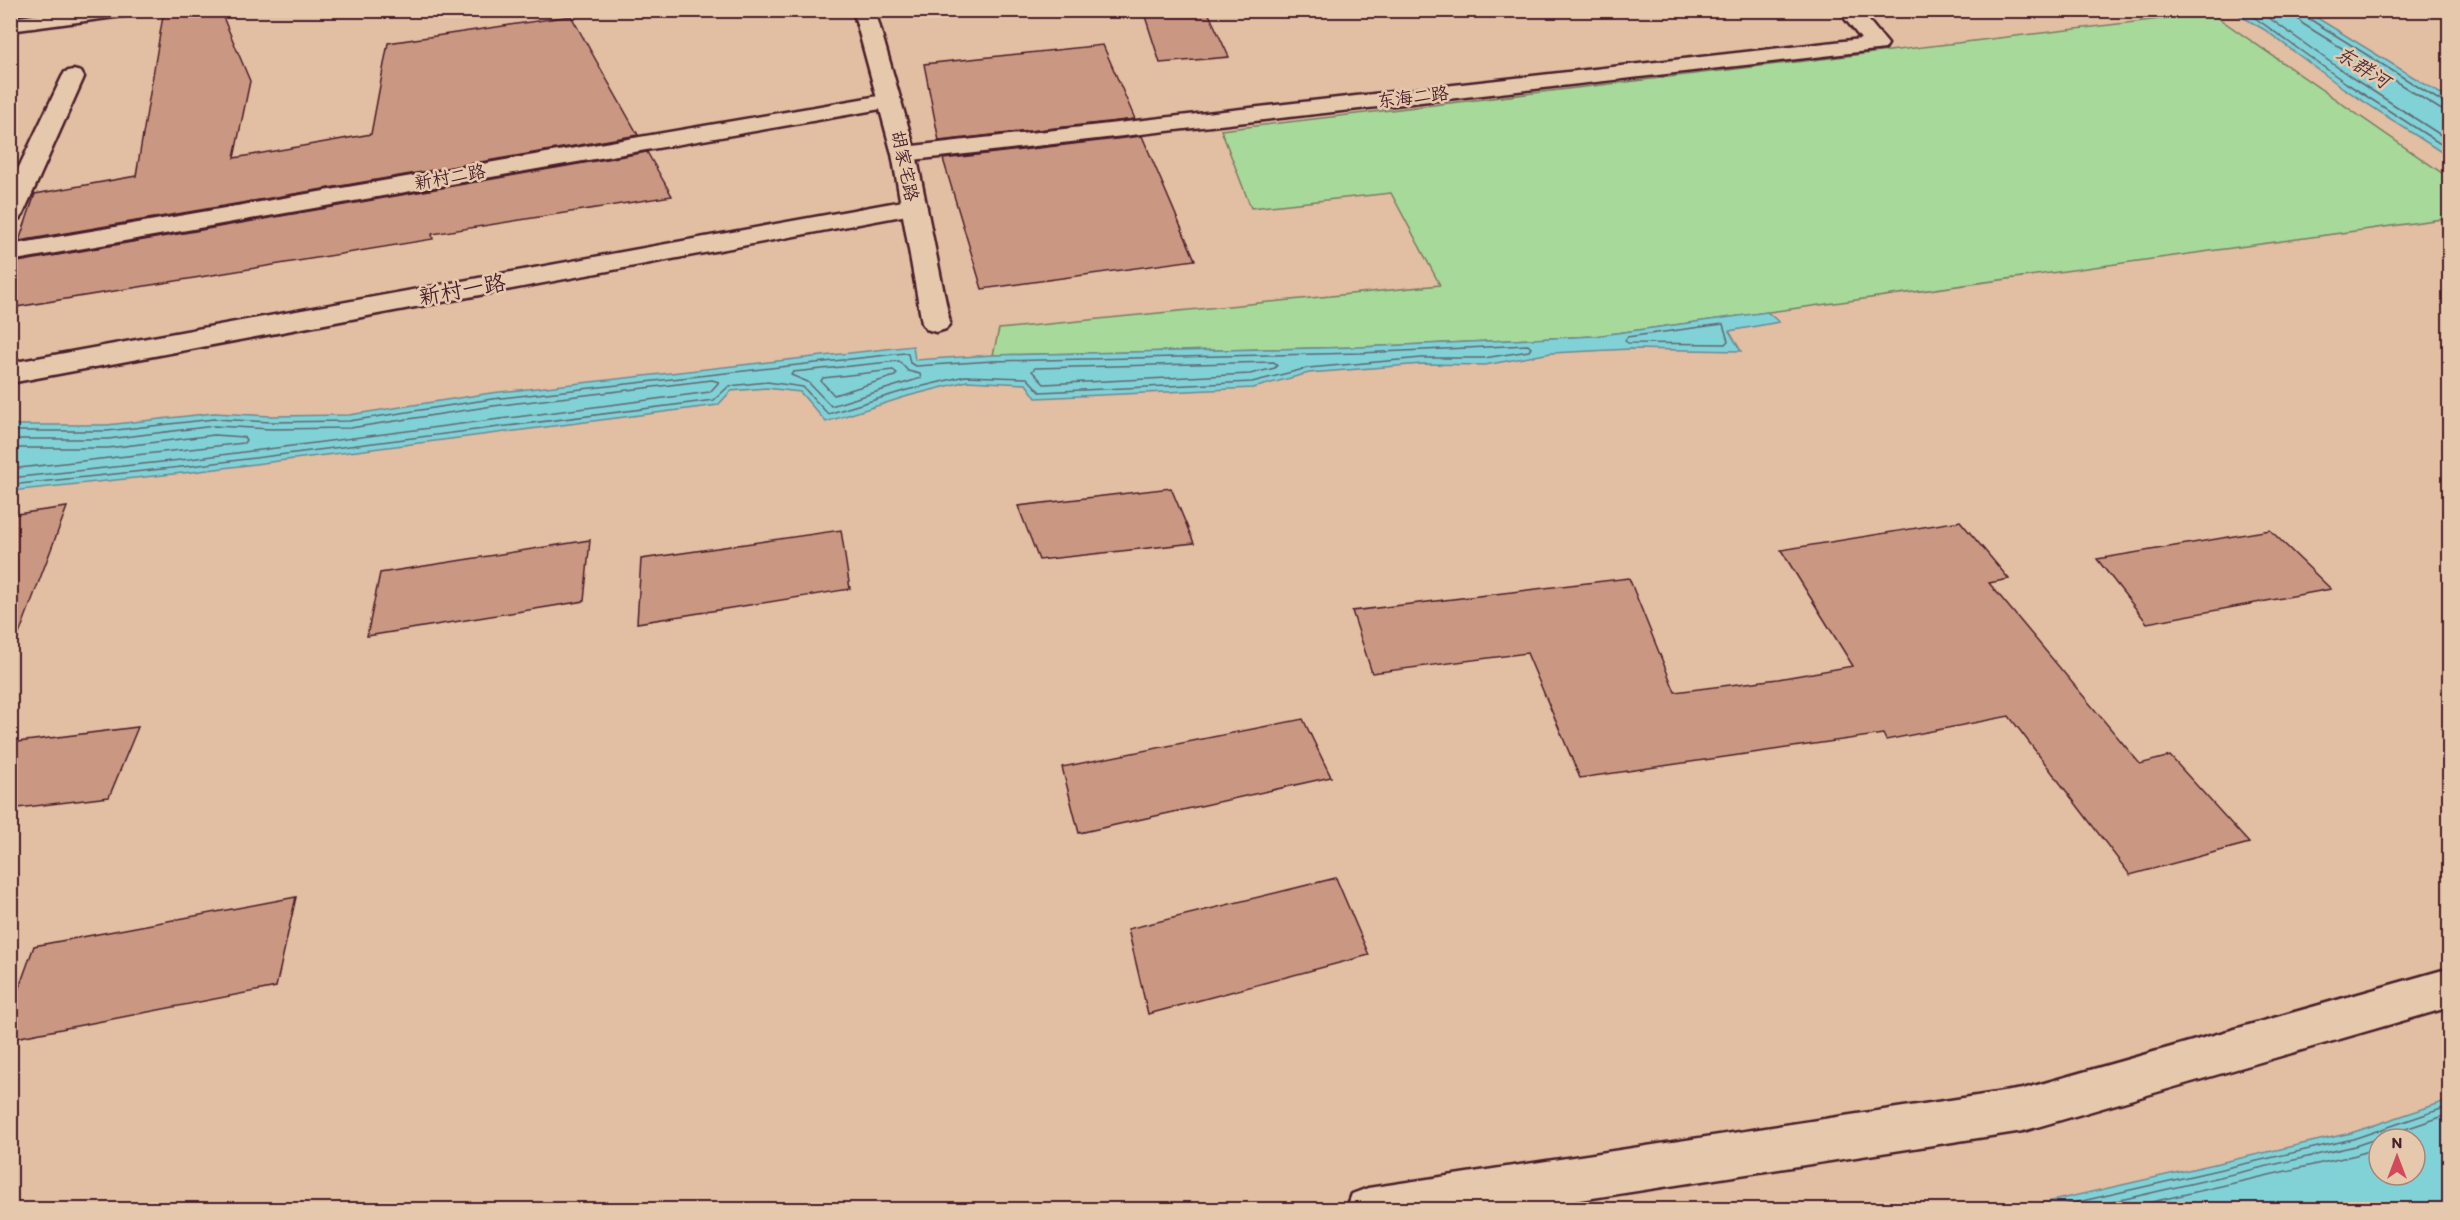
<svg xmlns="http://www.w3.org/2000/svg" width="2460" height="1220" font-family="Itim,'LXGW WenKai TC',sans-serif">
  <rect width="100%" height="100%" fill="#e2bea3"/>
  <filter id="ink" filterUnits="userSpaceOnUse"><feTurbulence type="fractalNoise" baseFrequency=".0167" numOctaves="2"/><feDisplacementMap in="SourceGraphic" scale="12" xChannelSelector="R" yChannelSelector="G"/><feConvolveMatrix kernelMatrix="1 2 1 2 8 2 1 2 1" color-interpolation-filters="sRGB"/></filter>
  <g filter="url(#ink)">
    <path fill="#a7d99a" stroke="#787c62" stroke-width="1.5" d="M2211 13 2449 178V218L1595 336 1361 347 993 355 999 329 1440 285 1391 193 1251 208 1221 130Z"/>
    <path fill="#81d2d7" stroke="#6b8a92" stroke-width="1.5" fill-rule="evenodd" d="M2232 11H2306L2449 99V157L2343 88 2265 30Z
      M1767 312 1779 322 1729 331 1741 351 1630 349 1551 353 1485 365 1422 364 1309 373 1253 388 1036 398 1026 384 967 381 908 396 826 422 800 392 766 388 731 391 718 405 192 472 11 491V425H107L214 413 271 416 349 415 491 393 913 346 915 360 993 355 1361 347 1595 336Z
      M2449 1100V1209H2016L2351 1133ZM2379 1139H2415V1175H2379Z"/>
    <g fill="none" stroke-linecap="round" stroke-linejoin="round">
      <path stroke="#606770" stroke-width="1.5" d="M2244 10 2346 83 2450 150
        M2258 10 2351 77 2450 141
        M2297 10 2298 19 2303 24 2440 109 2450 112
        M2304 10 2308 18 2444 103 2450 104
        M1723 324 1728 341 1725 344 1628 343 1625 341 1627 337Z
        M899 361 908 371 920 374 921 378 831 406 808 382 791 375 793 372Z
        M1274 362 1277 365 1275 368 1250 374 1044 384 1032 371 1035 368Z
        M893 370 897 373 895 376 834 395 821 381 823 378Z
        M10 431H107L214 419 271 422 349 421 492 399 905 353 908 354 910 363 916 366 993 361 1361 353 1528 345 1531 348 1529 351 1484 358H1422L1308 368 1252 382 1040 392 1027 378 965 376 907 390 828 414 803 387 767 382 729 386 714 400 191 466 10 485
        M10 439H108L214 426 271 429 350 428 493 406 712 380 719 382 710 392 190 459 10 478
        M10 448H108L214 435 244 437 246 440 244 443 10 469
        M2043 1210 2353 1139 2450 1106
        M2077 1210 2355 1146 2450 1114
        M2117 1210 2356 1155 2379 1147"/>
    </g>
    <path fill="#ca9882" stroke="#4a1f2b" stroke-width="1.5" d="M164 10H220L250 81 234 158 371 134 388 43 571 16 638 135 19 241 35 194 136 176Z
      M1143 10H1207L1229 57 1160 63Z
      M1103 45 1135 119 939 141 924 64Z
      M1142 136 1195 260 982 289 943 159Z
      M647 152 672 196 432 234 433 239 10 308 12 263Z
      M1171 488 1194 543 1039 560 1018 506Z
      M67 507 15 645 10 644V515Z
      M1960 521 2009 579 1989 583 2140 764 2170 756 2249 843 2130 875 2009 716 1886 740 1883 734 1580 778 1527 653 1372 673 1352 611 1629 578 1675 692 1778 679 1853 666 1781 550Z
      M841 530 850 589 637 623 641 559Z
      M2270 530 2331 589 2147 623 2097 559Z
      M590 540 584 601 367 636 380 573Z
      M1303 719 1331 777 1079 833 1062 767Z
      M138 727 109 797 10 809V743Z
      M1336 878 1369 955 1148 1014 1128 929Z
      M296 897 276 987 10 1039V1013L34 946Z"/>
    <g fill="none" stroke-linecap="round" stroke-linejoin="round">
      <g stroke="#4a1f2b" stroke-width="5">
        <path id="service" d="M1838 10H1860L1888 44 1885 49 904 161 895 159 892 154 895 149 904 147 1861 39Z
          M73 70 81 72 84 77 23 214 19 219 10 222V186L62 77 65 72Z
          M890 94 898 96 902 101 898 106 10 261V245Z
          M914 199 923 202 927 207 923 212 10 383V363Z"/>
      </g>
      <g stroke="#4a1f2b" stroke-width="5">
        <path id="minor" d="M71 10H133L131 15 123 16 10 31V18Z
          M853 10H875L916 154 950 323 946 329 936 332 926 329 922 323 892 154Z
          M2450 968V1007L2023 1131 1516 1210H1346L1352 1194 1368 1188 2023 1089Z"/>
      </g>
      <use href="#service" fill="#e6c9ad" fill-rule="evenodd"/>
      <use href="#minor" fill="#e6c9ad" fill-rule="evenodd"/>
    </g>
  </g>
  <g text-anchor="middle" stroke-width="5" stroke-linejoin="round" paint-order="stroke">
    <g font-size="18" fill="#4a1f2b" stroke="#e6c9ad">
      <text transform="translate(1413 97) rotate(-7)" y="6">东海二路</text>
      <text transform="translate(905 166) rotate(78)" y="6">胡家宅路</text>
      <text transform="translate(450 177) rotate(-10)" y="6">新村二路</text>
    </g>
    <g font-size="20" font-style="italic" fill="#50313c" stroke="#e6c9ad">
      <text transform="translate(2363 67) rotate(33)" y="7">东群河</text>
    </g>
    <g font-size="22" fill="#4a1f2b" stroke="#e6c9ad">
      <text transform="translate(462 289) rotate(-10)" y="8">新村一路</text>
    </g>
  </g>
  <rect width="2460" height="1220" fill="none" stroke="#e6c9ad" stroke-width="36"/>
  <rect x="18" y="18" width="2424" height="1184" fill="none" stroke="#4a1f2b" stroke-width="2" filter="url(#ink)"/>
  <g transform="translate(2397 1157)"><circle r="28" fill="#e6c9ad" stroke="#a88579" stroke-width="1.5"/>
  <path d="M0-4.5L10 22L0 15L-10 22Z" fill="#d1495b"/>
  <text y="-9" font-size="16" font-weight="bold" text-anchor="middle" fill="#4a1f2b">N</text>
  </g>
</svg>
